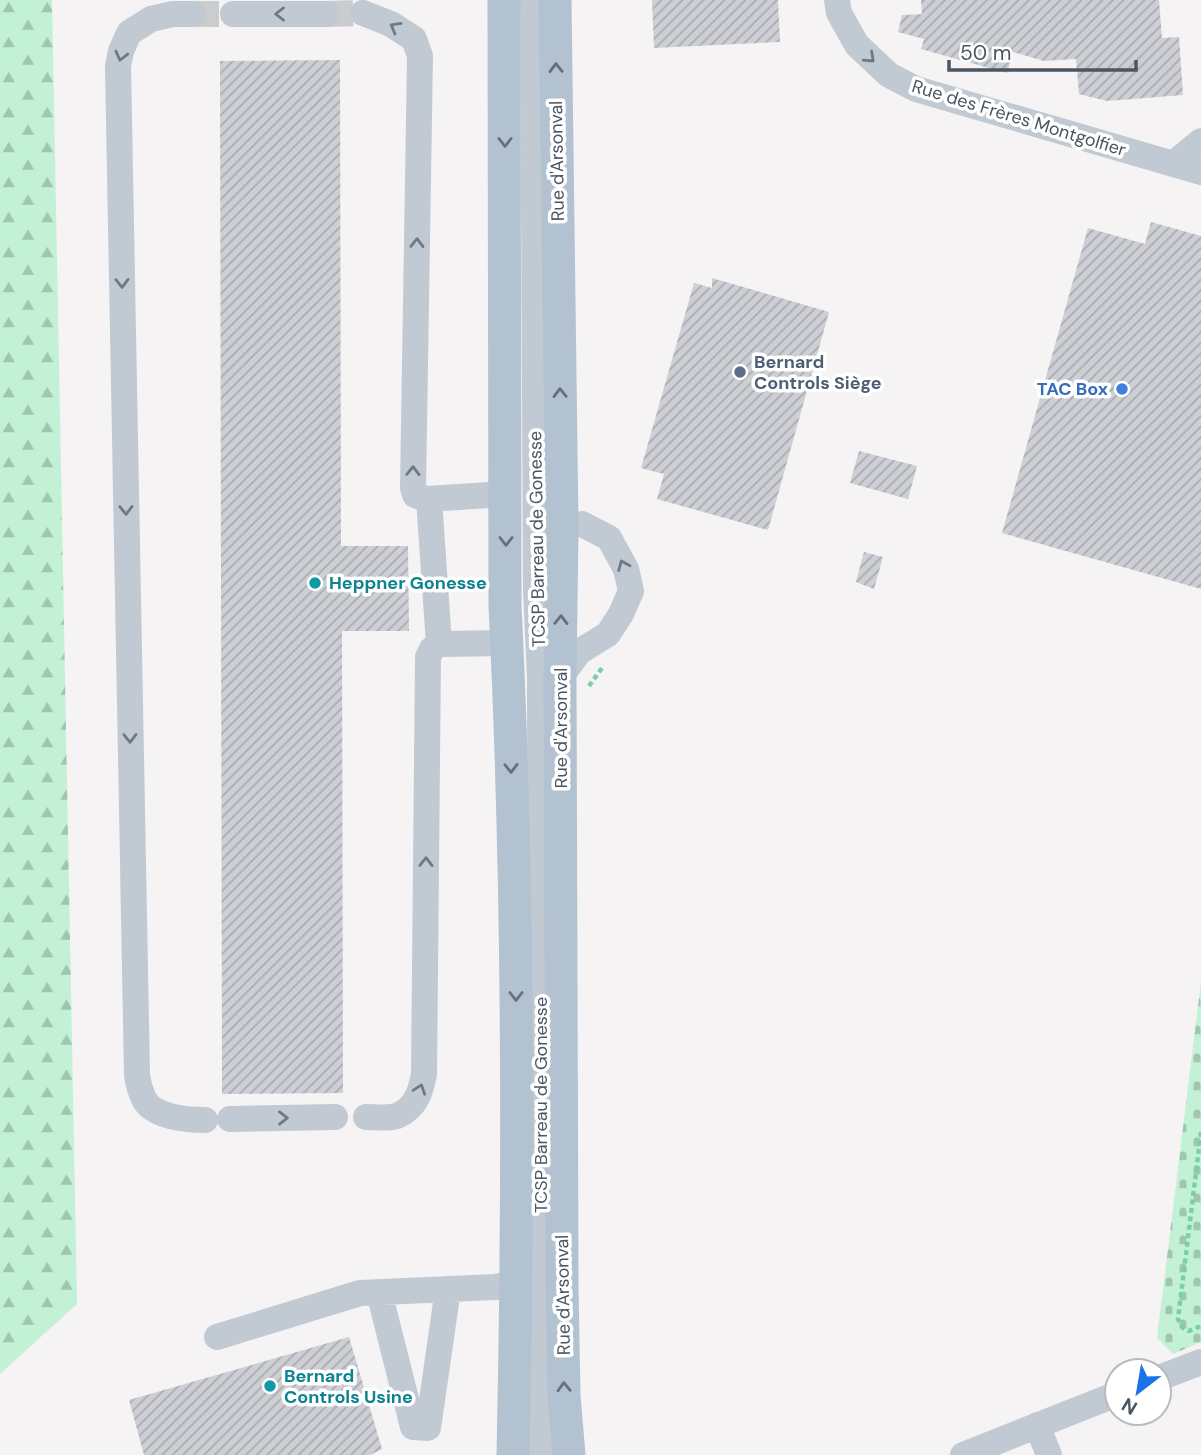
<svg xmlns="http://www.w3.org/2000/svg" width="1201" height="1455" font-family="'DM Sans',sans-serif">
  <defs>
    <pattern id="forest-firs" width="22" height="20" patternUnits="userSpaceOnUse" patternTransform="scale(1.75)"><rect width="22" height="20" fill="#c3f1d5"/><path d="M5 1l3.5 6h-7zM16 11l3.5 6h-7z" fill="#a0c6b0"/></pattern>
    <pattern id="cemetery-stones" width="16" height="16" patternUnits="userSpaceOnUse" patternTransform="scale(1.75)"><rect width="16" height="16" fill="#c3f1d5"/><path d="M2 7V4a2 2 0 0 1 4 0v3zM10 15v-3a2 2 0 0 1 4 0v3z" fill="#a0c6b0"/></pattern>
    <pattern id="building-hatch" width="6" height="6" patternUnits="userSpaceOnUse" patternTransform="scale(1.75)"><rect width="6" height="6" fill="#cdcfd5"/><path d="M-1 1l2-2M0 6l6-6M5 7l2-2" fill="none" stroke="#a8abb0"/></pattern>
  </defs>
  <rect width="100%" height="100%" fill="#f5f3f3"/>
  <path fill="url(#forest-firs)" d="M0 0H52L77 1304 0 1374Z"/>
  <path fill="url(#cemetery-stones)" d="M1201 982V1342L1173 1354 1157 1338Z"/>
  <path fill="url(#building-hatch)" d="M652 0H778L780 42 654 48Z
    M921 0H1159L1162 38 1179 37 1183 95 1107 101 1079 94 1076 59 1044 61 1013 52 1007 73 921 49 924 39 898 32 902 15 922 14Z
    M340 60 341 546H408L409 631H342L343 1093 222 1094 220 61Z
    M1151 222 1201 236V589L1002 533 1088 228 1145 244Z
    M712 278 829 312 768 530 657 499 664 474 641 468 694 283 712 288Z
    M859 451 917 466 908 499 850 483Z
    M864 552 883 557 874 589 856 582Z
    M349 1337 382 1449 370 1455H144L129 1400Z"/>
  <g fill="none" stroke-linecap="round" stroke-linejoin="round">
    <path stroke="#caccce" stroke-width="26" stroke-dasharray="26 13" stroke-linecap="butt" d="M193 14H233
      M327 14 363 13"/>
    <path stroke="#7ad0a6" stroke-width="4.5" stroke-dasharray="5 3.5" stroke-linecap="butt" d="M589 686 602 668
      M1201 1132 1178 1319 1183 1328 1189 1331 1201 1326"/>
    <path stroke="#c1cad2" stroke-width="26" d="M533 0 536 590 540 678 541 1211 540 1394 542 1455
      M837 0 839 13 857 45 889 75 916 89 1201 172
      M363 13 391 24 414 39 420 56 413 488 415 495 426 499 506 494
      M193 14H173L151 19 129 33 121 51 118 66 137 1075C138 1082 140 1090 143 1097 151 1117 186 1120 205 1120
      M233 14H327
      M1173 164 1201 141
      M429 499 439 644
      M560 678 579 652 608 634 621 614 631 591 626 569 609 538 582 524 562 527
      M366 1117C376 1117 391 1119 399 1115 416 1107 421 1091 424 1074L428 657 432 649 439 644 507 643
      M230 1119 335 1117
      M379 1292 413 1427 428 1428 448 1289
      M217 1337 360 1293 495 1287 517 1284
      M1159 1378 1201 1362
      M1037 1425 1049 1455
      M963 1455 1117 1394"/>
    <path stroke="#b3c2d1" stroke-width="33" d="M504 0 505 606C519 889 519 1172 513 1455
      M555 0 562 527 560 678 562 1286 564 1396 569 1455"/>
  </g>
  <defs><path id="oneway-chevron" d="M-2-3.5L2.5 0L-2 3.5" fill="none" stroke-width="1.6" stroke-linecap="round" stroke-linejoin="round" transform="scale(1.75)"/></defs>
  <g stroke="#6e7983">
    <use href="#oneway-chevron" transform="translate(280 14) rotate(180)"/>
    <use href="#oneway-chevron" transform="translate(395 27) rotate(-150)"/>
    <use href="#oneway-chevron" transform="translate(121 56) rotate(104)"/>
    <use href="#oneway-chevron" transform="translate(870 58) rotate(43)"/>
    <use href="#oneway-chevron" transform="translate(417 243) rotate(-89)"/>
    <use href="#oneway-chevron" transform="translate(122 283) rotate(89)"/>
    <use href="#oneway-chevron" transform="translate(413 471) rotate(-89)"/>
    <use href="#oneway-chevron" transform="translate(126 510) rotate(89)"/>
    <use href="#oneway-chevron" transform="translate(623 565) rotate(-113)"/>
    <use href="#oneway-chevron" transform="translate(130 738) rotate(89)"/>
    <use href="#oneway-chevron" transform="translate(426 862) rotate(-89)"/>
    <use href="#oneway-chevron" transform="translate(420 1089) rotate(-71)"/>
    <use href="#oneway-chevron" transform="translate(283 1118) rotate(-1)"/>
  </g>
  <g stroke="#64717d">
    <use href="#oneway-chevron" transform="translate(556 68) rotate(-91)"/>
    <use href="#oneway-chevron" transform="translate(505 142) rotate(90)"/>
    <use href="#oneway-chevron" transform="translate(560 393) rotate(-91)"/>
    <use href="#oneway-chevron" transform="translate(506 541) rotate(90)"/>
    <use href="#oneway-chevron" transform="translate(561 620) rotate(-89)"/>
    <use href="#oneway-chevron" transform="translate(511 768) rotate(89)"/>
    <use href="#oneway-chevron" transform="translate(516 996) rotate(90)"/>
    <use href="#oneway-chevron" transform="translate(564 1387) rotate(-92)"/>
  </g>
  <circle fill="#5c6f8a" stroke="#fff" stroke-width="2.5" cx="740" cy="372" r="7"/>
  <circle fill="#3f7fe0" stroke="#fff" stroke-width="2.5" cx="1122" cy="389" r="7"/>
  <g fill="#0f9aa8" stroke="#fff" stroke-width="2.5">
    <circle cx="315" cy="583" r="7"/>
    <circle cx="270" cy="1386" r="7"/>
  </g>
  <g text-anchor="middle" stroke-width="7" stroke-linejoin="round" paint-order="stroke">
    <g font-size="18" fill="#4a5661" stroke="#fff">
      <text transform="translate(1019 118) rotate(17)" y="6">Rue des Frères Montgolfier</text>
      <text transform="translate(557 161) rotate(-91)" y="6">Rue d'Arsonval</text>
      <text transform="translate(537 539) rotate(-91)" y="6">TCSP Barreau de Gonesse</text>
      <text transform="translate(561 728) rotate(-90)" y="6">Rue d'Arsonval</text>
      <text transform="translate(541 1105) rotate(-90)" y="6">TCSP Barreau de Gonesse</text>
      <text transform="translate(563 1295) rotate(-91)" y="6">Rue d'Arsonval</text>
    </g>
    <g font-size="18" font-weight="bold" fill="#4e5e75" stroke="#fff" text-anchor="start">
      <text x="754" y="368">Bernard<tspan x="754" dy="21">Controls Siège</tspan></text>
    </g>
    <g font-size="18" font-weight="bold" fill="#366cbe" stroke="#fff" text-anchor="end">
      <text x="1108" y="395">TAC Box</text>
    </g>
    <g font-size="18" font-weight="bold" fill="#0d838f" stroke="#fff" text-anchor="start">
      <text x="329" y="589">Heppner Gonesse</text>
      <text x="284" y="1382">Bernard<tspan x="284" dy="21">Controls Usine</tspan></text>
    </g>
  </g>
  <g transform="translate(1138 1392) rotate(211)"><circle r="33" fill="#ffffff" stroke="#b7bbc0" stroke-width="2"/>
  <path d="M0-5L12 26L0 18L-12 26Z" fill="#1a73e8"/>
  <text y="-10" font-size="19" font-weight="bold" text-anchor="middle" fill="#4a5661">N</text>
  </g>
  <path d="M949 60v10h187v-10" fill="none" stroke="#4a5661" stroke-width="3.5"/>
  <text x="960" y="60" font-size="21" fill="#4a5661" stroke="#ffffff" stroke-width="5" paint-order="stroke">50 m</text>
</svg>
